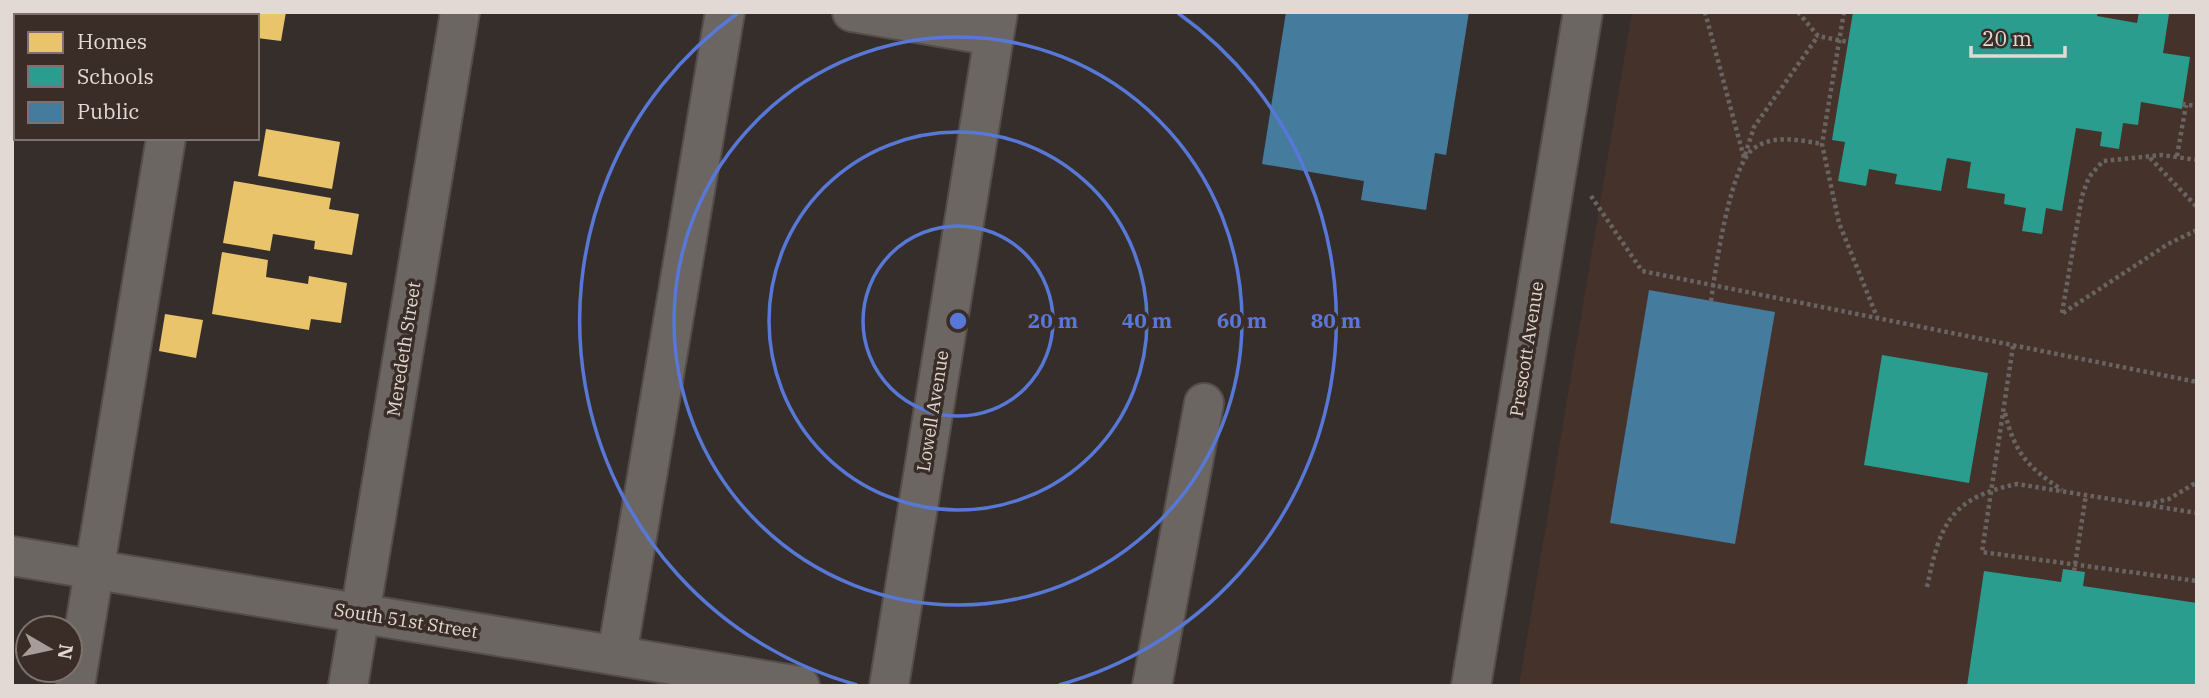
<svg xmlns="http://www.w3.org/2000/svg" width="2209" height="698" font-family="'IBM Plex Serif',serif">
  <rect width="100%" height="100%" fill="#362e2b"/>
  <path fill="#45332b" d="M1632 12H2197V686H1519Z"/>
  <path fill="#e9c46a" d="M213 12H286L281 41 257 38V16H212Z
    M266 129 340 142 332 189 258 176Z
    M234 181 331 198 329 209 359 214 352 255 314 249 315 241 273 234 270 251 223 243Z
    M222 252 268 260 266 277 308 284 309 276 347 283 341 323 311 319 309 330 212 314Z
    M165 314 203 320 196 358 159 351Z"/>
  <path fill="#2a9d8f" d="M1853 12H2098L2097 16 2137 23 2139 12 2169 14 2163 53 2190 57 2182 109 2141 102 2138 125 2123 123 2119 149 2100 146 2102 132 2076 128 2062 211 2046 208 2042 234 2022 231 2026 208 2004 204 2005 194 1967 188 1971 162 1947 158 1941 191 1895 184 1897 174 1869 169 1866 186 1838 181 1845 142 1832 140Z
    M1882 355 1988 373 1969 483 1864 465Z
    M2063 569 2085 572 2083 586 2197 603V686H1967L1984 571 2061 582Z"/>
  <path fill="#457b9d" d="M1286 12H1469L1446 155 1435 153 1426 210 1361 200 1364 181 1262 164Z
    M1649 290 1775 312 1735 544 1610 523Z"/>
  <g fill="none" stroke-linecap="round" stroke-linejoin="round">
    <g stroke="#544d4b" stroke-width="42">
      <path id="minor" d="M852 12 993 36
        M186 16V12
        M12 556 800 686
        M617 655 725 12
        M75 686 166 138
        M348 686 460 12
        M889 686 998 12
        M1152 686 1204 403
        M1471 686 1583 12"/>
    </g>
    <path stroke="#696461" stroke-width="4.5" stroke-dasharray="3.5 3.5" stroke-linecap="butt" d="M1705 12 1744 158
      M1798 12 1818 36 1848 42
      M1844 12 1822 144 1839 223 1877 317
      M2182 104 2197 106
      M1745 155 1754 127 1818 36
      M2177 156 2186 105
      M2150 158 2197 207
      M1591 196 1642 271 2197 382
      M1711 301C1715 271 1730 166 1753 149 1772 134 1800 140 1822 144
      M2062 313 2082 196 2089 177 2103 161 2162 155 2197 160
      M2063 313 2168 244 2197 230
      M2013 346 1982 552 2197 581
      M2005 413C2015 454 2028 467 2062 490
      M2147 504 2169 499 2197 482
      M2074 571 2086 495
      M1927 587C1940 524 1950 498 2017 484L2197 513"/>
    <use href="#minor" stroke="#6c6663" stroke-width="38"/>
  </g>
  <g fill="none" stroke="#5878d7" stroke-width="3.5">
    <circle cx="958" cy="321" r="95"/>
    <circle cx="958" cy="321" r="189"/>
    <circle cx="958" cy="321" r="284"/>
    <path d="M857 685A378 378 0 0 1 738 13M1178 13A378 378 0 0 1 1059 685"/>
  </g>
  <g text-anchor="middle" stroke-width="7" stroke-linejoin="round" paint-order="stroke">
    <g font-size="18" fill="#e2d9d5" stroke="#3a2d27">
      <text transform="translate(404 349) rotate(-81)" y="6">Meredeth Street</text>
      <text transform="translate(1527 349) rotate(-81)" y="6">Prescott Avenue</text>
      <text transform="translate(933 411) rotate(-81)" y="6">Lowell Avenue</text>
      <text transform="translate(406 621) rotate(9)" y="6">South 51st Street</text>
    </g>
  </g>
  <circle cx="958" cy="321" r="10" fill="#5878d7" stroke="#3a2d27" stroke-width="3.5"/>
  <g font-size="21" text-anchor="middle" font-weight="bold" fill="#5878d7" stroke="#3a2d27" stroke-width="7" stroke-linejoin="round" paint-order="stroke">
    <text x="1053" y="328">20 m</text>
    <text x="1147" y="328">40 m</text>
    <text x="1242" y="328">60 m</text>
    <text x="1336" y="328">80 m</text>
  </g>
  <rect width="2209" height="698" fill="none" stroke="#e2d9d5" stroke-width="28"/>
  <rect x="14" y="14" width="245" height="126" fill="#3a2d27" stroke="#7d726d" stroke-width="2"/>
  <rect x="28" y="32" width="35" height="21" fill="#e9c46a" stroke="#7d726d" stroke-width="2"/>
  <text x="77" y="49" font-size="21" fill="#e2d9d5">Homes</text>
  <rect x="28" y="66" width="35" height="21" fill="#2a9d8f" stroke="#7d726d" stroke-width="2"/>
  <text x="77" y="84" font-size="21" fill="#e2d9d5">Schools</text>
  <rect x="28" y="102" width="35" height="21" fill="#457b9d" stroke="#7d726d" stroke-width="2"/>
  <text x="77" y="119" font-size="21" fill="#e2d9d5">Public</text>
  <g transform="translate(49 649) rotate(99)"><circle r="33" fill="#3a2d27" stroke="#7d726d" stroke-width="2"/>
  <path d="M0-5L12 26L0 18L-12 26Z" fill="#a69d9a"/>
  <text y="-10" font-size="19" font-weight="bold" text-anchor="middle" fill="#e2d9d5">N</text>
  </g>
  <path d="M1971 46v10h94v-10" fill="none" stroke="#e2d9d5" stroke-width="3.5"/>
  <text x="1982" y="46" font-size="21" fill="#e2d9d5" stroke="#3a2d27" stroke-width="5" paint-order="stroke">20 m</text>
</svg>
